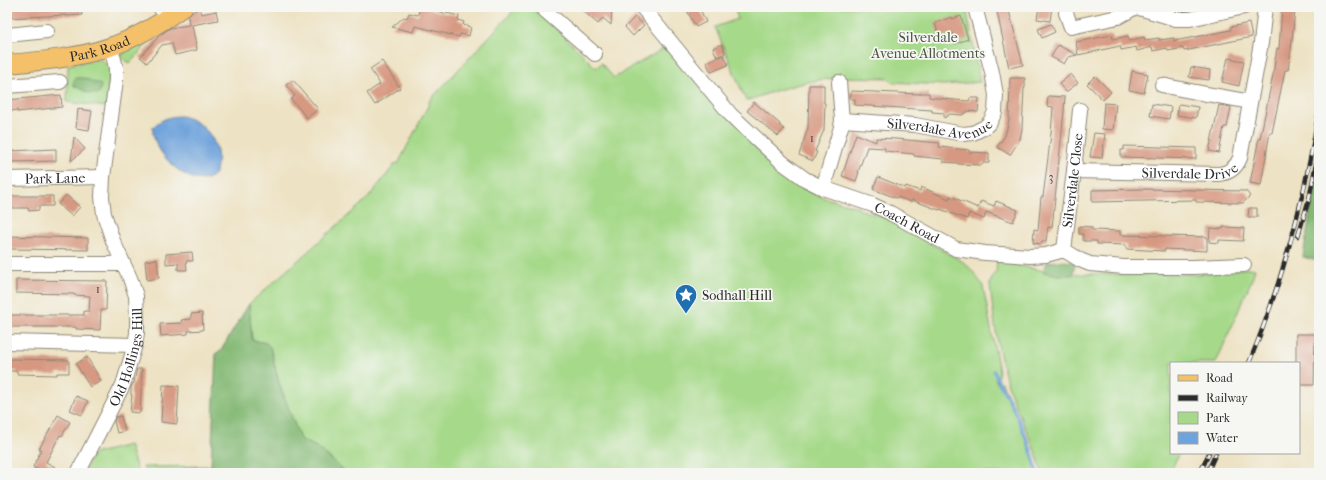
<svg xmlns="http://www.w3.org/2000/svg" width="1326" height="480" font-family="'IM FELL French Canon',serif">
  <rect width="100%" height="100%" fill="#f6f6f2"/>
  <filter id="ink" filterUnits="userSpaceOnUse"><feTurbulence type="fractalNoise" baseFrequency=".025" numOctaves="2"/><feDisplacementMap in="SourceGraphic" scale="8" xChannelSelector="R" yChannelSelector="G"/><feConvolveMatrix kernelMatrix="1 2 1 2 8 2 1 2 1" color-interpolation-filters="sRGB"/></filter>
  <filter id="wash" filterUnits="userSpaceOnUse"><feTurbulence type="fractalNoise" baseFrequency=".012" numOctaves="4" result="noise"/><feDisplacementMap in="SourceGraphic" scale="16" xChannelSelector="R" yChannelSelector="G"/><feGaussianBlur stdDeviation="0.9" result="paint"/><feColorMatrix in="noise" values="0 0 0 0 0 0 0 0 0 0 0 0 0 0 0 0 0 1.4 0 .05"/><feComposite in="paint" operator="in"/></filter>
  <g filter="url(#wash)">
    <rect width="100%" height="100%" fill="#ede2c3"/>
    <path fill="#a6d989" stroke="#68825a" d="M517 7H530L555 27 596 68 601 63 614 78 666 47 760 148 794 181 804 189 825 198 858 207V209L884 217 965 263 974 273 983 286 999 371 998 376 995 378 997 383 1002 382 1034 460 1037 473H347L318 448 300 439 279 383 270 347 266 343 252 340 249 304 368 198 396 163 398 164 428 106 430 100Z
      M734 7H966L980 82 944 85 893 82 888 78C868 78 847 76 827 79 799 82 772 92 746 101L715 27 738 19Z
      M145 39 148 43 130 63 121 58C125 48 135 44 145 39Z
      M100 59 110 68 107 107 67 102 68 65Z
      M997 259 1021 266 1059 274H1199L1249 268 1255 269 1252 279 1216 363H1171V453H1179L1170 473H1042C1035 444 1019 418 1010 391 999 360 995 327 991 295L990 283 994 273H996Z
      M129 445 138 473H84L93 454Z
      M211 466 218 473H145L143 467Z"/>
    <path fill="#84b975" stroke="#587250" d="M75 78H84L101 85 99 94 88 93 73 85Z
      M1319 160V260L1318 261 1303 257Z
      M1059 261 1075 262 1073 275H1059L1043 272 1047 262Z
      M249 304 252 340 266 343 270 347 279 383 300 439 318 448 347 473H218L211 466 216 353 220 352Z"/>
    <path fill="#6fa3db" stroke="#4d6783" d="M181 116C204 121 221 142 217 165 216 170 215 176 210 178 188 189 149 148 153 127 161 119 170 116 181 116Z"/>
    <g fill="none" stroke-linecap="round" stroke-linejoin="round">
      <path stroke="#6fa3db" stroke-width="3" d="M994 371C997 382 1005 392 1010 402 1020 422 1033 451 1037 473"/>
    </g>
    <g id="blocks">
      <path fill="#d79881" d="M7 7H81L82 15 66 16V15L7 18Z
        M199 7 201 14 216 11 218 20 192 25 197 50 175 55 172 43 162 45 147 63 140 57 160 35 170 28 189 25 188 16Z
        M420 7H425L447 14V13L459 16 458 20 464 22 463 25 471 27 469 36 460 34 459 37 415 26 413 32 392 27 404 17 407 18 409 13 418 15Z
        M579 7H612L611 25 603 18 598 24Z
        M685 7H699L706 22 696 27Z
        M996 7H1008L1023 65 1009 68Z
        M1039 7H1052L1050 21 1037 19Z
        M1282 8 1295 9 1291 50 1288 70H1285L1272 133 1270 132 1261 185 1250 183 1259 138 1260 139 1273 75 1277 48 1279 49Z
        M961 16 968 39 955 44 952 33 939 37 935 23 952 17V19Z
        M635 17 644 25 633 36 625 27Z
        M1249 23 1252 37 1184 51 1183 48 1168 51 1167 48 1153 51 1152 47 1137 51 1136 47 1121 50 1120 46 1078 55 1076 42 1112 35 1113 39 1128 36 1129 41 1144 37 1145 40 1159 38V40L1174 38V41L1231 30 1230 27Z
        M1051 24 1055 32 1042 38 1038 29Z
        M722 44 725 53 717 57 713 48Z
        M1058 45 1077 55 1068 57 1064 64 1051 57Z
        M724 55 728 65 711 72 706 62Z
        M1228 58 1244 61 1239 86 1222 82Z
        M382 61 400 88 375 105 367 93 380 84 370 69Z
        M1191 67 1210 70 1209 80 1189 77Z
        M1132 71 1148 74 1144 93 1129 90Z
        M1071 74 1078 83 1066 92 1059 84Z
        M1095 76 1111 92 1103 100 1087 84Z
        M1010 78H1025V88H1024L1022 129 1020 139 1010 155 997 147 1005 136 1009 120Z
        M293 80 318 109 307 118 291 99 295 96 286 85Z
        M809 85H824V103H825L824 130 815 151 817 152 813 161 799 155 808 128Z
        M851 91 920 94V93H929V97L954 100 969 101 970 98H979L978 112 968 111 962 115 950 114 944 118V113L932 112V110L855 105V99H850Z
        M61 95 62 107 17 112V110L7 112V100Z
        M1048 96 1065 97 1064 111 1052 228 1048 227 1046 241H1042L1041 244 1033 243 1034 229 1038 230 1041 197H1043L1051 134 1053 107 1047 106Z
        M754 102 780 124 779 125 784 129 778 136 747 111Z
        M1104 103 1116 104 1113 130 1102 129Z
        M1152 104 1171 107 1169 119 1150 116Z
        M1179 104 1198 107 1196 118 1177 115Z
        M1219 105 1231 107 1227 127H1224L1219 153 1209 151Z
        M78 109 92 111 89 130 76 128Z
        M1094 133 1105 134 1102 158 1090 157Z
        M856 134 876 142V138L896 139 940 143 939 147 969 150V152L989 153V163H982V165L958 164V163L943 162V159L914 156V154L885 151V148L867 147 858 172H859L856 181 842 176Z
        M74 137 85 149 71 161Z
        M1124 146 1196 148V159L1121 157V150H1124Z
        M56 149V161L10 162 9 151Z
        M878 177 905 188 906 186 920 191 921 187 949 199 950 196 978 208 981 201 994 206 996 201 1018 210 1013 222 986 212 984 219 969 213 967 219 940 209 939 210 912 200 911 202 897 197 896 198 873 189Z
        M1144 189 1246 191 1250 196 1243 203 1196 202V200L1092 202V190Z
        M66 195 80 207 72 216 58 204Z
        M7 196H53V206H39V210L29 211 28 208H7Z
        M1249 208H1257V217H1248Z
        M1079 226 1092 227V230L1120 231V235L1207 237V251L1165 249V251L1126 249V245L1097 244V241H1083V234H1079Z
        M1223 227 1244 228 1243 241 1219 240V243L1209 242 1210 228 1223 229Z
        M7 236 88 238V250L7 249Z
        M192 252 193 261H186L187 270H178V263L166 264V254Z
        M157 259 159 278 147 280 145 261Z
        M16 280 107 281 106 310H101L100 330 76 329V327H7V315H84V311H89L90 296 74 295V294L16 293Z
        M202 313 203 330 188 331V334L161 336 160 324 182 323 181 320 191 319V314Z
        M1296 334H1315L1314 385H1299V363H1296Z
        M87 357 101 381 90 387 76 364Z
        M7 359 69 360V373H57V375L17 374V371H7Z
        M137 369H142L140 413 130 412 132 395H131V388L133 383H134Z
        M163 385 179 386 177 424 161 422Z
        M76 396 88 401 82 415 70 410Z
        M58 415 70 422 62 436 60 435 46 462 55 467 52 473H37L38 470 33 467 41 450 39 449Z
        M121 416 125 431 117 433 114 421 116 417Z"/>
    </g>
  </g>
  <g filter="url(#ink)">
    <use href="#blocks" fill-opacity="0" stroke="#8c8677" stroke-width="1"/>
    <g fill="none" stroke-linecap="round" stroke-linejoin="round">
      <g stroke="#8c8677" stroke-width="16">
        <g id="minor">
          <path d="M160 7 167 18"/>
          <path d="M541 7 595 54"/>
          <path id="s1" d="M642 7 731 115 783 163 805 179 823 188 873 205 890 213 956 249 985 253 1030 256 1046 255 1064 250 1080 260 1090 264 1124 267H1193L1244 265"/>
          <path d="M1066 13 1071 27 1118 17 1136 7 1176 19H1190L1244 7"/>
          <path d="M7 35 47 31"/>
          <path d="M1162 85C1191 92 1221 96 1250 102"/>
          <path d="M7 86 60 82"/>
          <path id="s2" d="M842 120 915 125 963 134 973 133 985 127 990 122 995 112 996 95 992 72 975 7"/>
          <path id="s3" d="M1074 171 1219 174C1229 173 1236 168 1240 158L1261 43 1265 7"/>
          <path id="s4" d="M7 179 103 177"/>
          <path d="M823 188 841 127 842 120 839 82"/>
          <path id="s5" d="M1064 250 1074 171 1080 110"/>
          <path d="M7 264H123"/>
          <path d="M7 342 135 345"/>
          <path id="s6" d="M78 473 123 385 135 345 137 333V319L136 296 130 278 113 241 104 214 102 197 103 177 116 80V68L111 47"/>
        </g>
      </g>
      <g stroke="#8c8677" stroke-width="20">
        <g id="major">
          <path id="s7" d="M7 64C41 61 78 58 110 47 136 38 161 23 183 7"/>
        </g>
      </g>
      <use href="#minor" stroke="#fff" stroke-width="14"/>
      <use href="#major" stroke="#f4c16a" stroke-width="18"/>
      <g stroke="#2b2b2b" stroke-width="4.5">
        <path id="rail" d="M1298 236 1309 199 1319 148
          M1249 363C1283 281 1305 197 1319 110
          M1200 473 1209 453
          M1207 473 1216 453"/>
      </g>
      <use href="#rail" stroke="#f6f6f2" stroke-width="3" stroke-dasharray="9" stroke-linecap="butt"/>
    </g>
  </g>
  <defs>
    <g id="sight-pin" transform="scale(1.15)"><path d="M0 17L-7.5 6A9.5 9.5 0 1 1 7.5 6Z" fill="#1f6fb2" stroke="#f6f6f2"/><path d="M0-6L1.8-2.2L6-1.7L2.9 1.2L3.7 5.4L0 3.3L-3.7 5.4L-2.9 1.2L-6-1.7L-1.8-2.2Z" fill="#fff"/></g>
  </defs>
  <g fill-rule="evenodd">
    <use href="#sight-pin" x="686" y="295"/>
  </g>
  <g text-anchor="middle" stroke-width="3.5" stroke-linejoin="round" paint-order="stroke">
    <g font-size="12" fill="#564640">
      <text x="812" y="142">1</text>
      <text x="1051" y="181">3</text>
      <text x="98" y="293">1</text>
    </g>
    <g font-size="14" fill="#4a5642" stroke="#f6f6f2">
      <text x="928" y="42">Silverdale<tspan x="928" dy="16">Avenue Allotments</tspan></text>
    </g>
    <g font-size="14" fill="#2b2b2b" stroke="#f6f6f2">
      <text dy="5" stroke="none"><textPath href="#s7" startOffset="94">Park Road</textPath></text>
      <text dy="5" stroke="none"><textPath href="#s2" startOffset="99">Silverdale Avenue</textPath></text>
      <text dy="5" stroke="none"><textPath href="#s3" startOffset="116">Silverdale Drive</textPath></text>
      <text dy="5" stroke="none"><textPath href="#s4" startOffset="48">Park Lane</textPath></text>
      <text dy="5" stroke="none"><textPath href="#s5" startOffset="70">Silverdale Close</textPath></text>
      <text dy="5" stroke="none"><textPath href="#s1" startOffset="349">Coach Road</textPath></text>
      <text dy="5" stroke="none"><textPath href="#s6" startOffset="127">Old Hollings Hill</textPath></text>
    </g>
    <g font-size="14" fill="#2b2b2b" stroke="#f6f6f2" text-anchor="start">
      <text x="702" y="300">Sodhall Hill</text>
    </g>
  </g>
  <rect width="1326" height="480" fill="none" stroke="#f6f6f2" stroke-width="24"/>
  <rect x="1170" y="362" width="130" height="92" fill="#f6f6f2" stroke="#a5a5a2"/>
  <rect x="1178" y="375" width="20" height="6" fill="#f4c16a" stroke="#a5a5a2"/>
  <text x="1206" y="382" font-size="12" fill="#2b2b2b">Road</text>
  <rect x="1178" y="395" width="20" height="6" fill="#2b2b2b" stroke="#a5a5a2"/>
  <text x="1206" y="402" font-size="12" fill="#2b2b2b">Railway</text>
  <rect x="1178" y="412" width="20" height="12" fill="#a6d989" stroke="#a5a5a2"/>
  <text x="1206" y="422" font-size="12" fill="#2b2b2b">Park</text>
  <rect x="1178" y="432" width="20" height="12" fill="#6fa3db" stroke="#a5a5a2"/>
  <text x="1206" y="442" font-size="12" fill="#2b2b2b">Water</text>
</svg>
